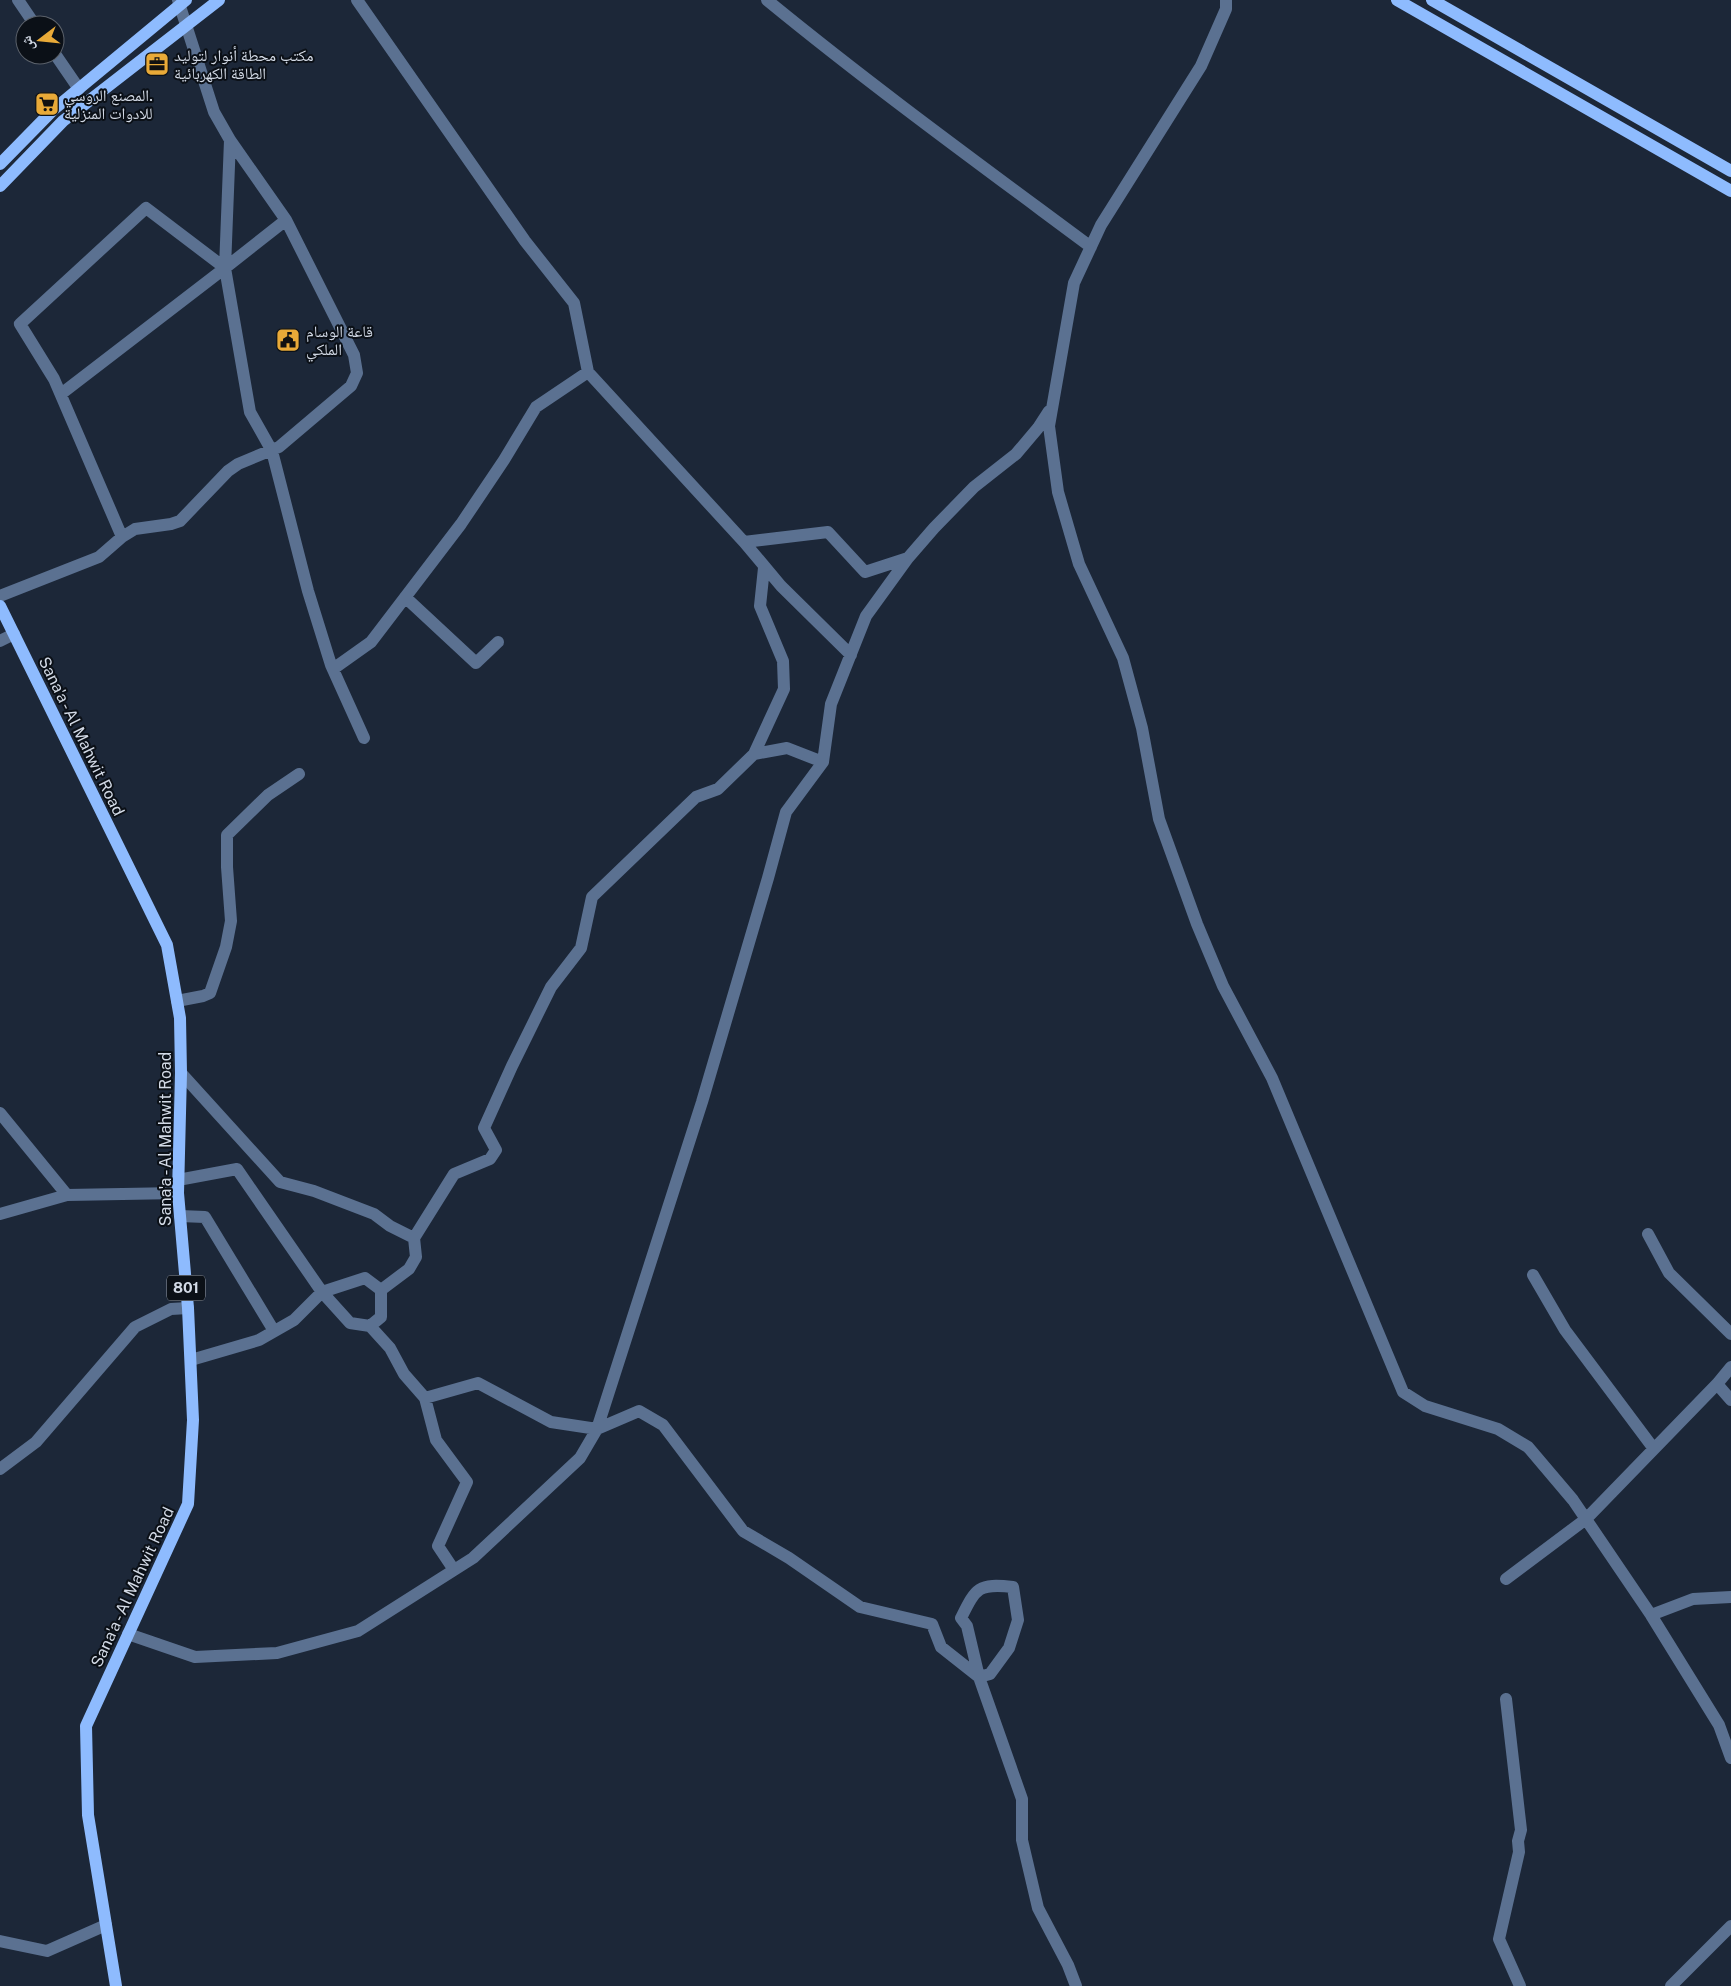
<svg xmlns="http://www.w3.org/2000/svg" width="1731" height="1986" font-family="'Public Sans','Noto Naskh Arabic',sans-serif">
  <rect width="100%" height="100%" fill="#1c2738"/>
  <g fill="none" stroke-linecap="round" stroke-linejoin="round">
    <path stroke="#5b7191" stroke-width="12" d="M18 0 35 25
      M357 0 525 241 574 303 588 372 744 542 781 586 851 655
      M767 0C872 86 982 166 1091 247
      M1226 0V9L1201 66 1101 225 1074 283 1049 426 1058 492 1079 564 1123 658 1142 728 1159 819 1197 924 1223 986 1272 1078 1403 1392 1425 1406 1498 1429 1528 1447 1573 1500 1651 1615 1719 1725 1731 1758
      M55 54 79 89
      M286 220 225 268 250 412 272 451 308 591 331 665 364 738
      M225 268 230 140
      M61 394 225 268
      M122 537 54 379 20 324 146 208 225 268
      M744 542 828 532 865 572 908 558
      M0 596 99 557 122 537 135 529 171 524 180 521 228 471 238 464 279 447 351 386 357 373 354 355 286 220 230 140 214 112 178 0
      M405 597 476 663 498 642
      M0 641 14 634
      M333 669 371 642 461 524 504 460 536 407 588 372
      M754 754 787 748 823 762
      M177 1001 203 996 210 993 226 947 231 921 227 867V835L268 795 299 774
      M181 1073 280 1182 314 1191 374 1214 390 1226 414 1238 416 1257 409 1269 381 1290 365 1278 322 1292 294 1320 259 1340 191 1360
      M0 1113 67 1195 178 1193
      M178 1180 237 1169 322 1292 350 1323 370 1326 381 1317V1290
      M0 1214 67 1195
      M180 1216 205 1217 274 1331
      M1648 1234 1669 1273 1731 1334
      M414 1238 454 1174 490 1159 496 1150 484 1128 512 1066 551 987 581 948 592 897 696 797 718 789 754 754 784 689 783 661 760 606 764 568
      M1533 1275 1565 1330 1654 1449
      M370 1326 390 1348 404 1374 425 1398 436 1440 467 1482 438 1546 454 1570
      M1717 1384 1731 1400
      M425 1398 478 1383 551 1422 597 1429 639 1411 663 1425 743 1531 789 1558 860 1607 932 1624 941 1647 979 1677 990 1674 1009 1648 1018 1620 1013 1587C978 1583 976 1588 961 1618L967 1626 979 1677 1022 1799V1840L1038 1908 1068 1965 1076 1986
      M0 1469 36 1442 135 1327 171 1309 188 1308
      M1506 1579 1586 1519 1717 1384 1731 1367
      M1651 1615 1693 1599 1731 1597
      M128 1634 195 1657 277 1653 358 1631 473 1558 580 1458 597 1429 702 1102 768 878 786 812 823 762 831 704 866 616 908 558 934 528 974 487 1016 454 1038 428 1049 411
      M1506 1699 1521 1830 1518 1841 1519 1852 1499 1939 1520 1986
      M0 1941 47 1951 106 1925
      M1671 1986 1731 1926"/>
    <path stroke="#8ebbfe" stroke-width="12" d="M1397 0 1731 191
      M1432 0 1731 171
      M0 164 53 110 186 0
      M0 186 63 121 219 0
      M0 606 167 945 180 1018 181 1073 178 1193 188 1308 193 1420 188 1504 86 1726 88 1815 116 1986"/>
  </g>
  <defs>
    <g id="office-square" transform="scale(1.25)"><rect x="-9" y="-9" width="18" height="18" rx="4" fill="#e9aa38" stroke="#0b1017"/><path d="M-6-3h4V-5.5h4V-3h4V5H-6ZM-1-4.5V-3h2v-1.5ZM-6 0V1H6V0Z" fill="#111"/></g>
    <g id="supermarket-square" transform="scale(1.25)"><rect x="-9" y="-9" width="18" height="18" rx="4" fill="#e9aa38" stroke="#0b1017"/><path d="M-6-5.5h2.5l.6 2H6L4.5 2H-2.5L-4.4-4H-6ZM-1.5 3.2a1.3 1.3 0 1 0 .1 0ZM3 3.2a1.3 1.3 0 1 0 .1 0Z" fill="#111"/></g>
    <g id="civic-square" transform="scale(1.25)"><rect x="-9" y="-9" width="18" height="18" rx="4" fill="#e9aa38" stroke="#0b1017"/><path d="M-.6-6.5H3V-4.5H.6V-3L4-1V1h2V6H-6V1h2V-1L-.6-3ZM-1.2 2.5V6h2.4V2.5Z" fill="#111"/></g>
  </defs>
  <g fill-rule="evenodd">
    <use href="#office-square" x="157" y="64"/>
    <use href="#supermarket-square" x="47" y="104"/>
    <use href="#civic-square" x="288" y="340"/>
  </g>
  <g text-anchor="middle" stroke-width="4" stroke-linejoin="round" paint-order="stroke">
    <rect fill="#0b1017" stroke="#979da8" stroke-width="1" x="167" y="1275.5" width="38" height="25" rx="4"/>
    <g font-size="15" font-weight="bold" fill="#d3dae6">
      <text x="186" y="1293">801</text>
    </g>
    <g font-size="16" fill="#d3dae6" stroke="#0b1017" text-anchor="start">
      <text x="174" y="61">مكتب محطة أنوار لتوليد<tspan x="174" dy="18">الطاقة الكهربائية</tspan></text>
      <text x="64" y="101">المصنع الروسي.<tspan x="64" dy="18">للادوات المنزلية</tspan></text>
      <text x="306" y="337">قاعة الوسام<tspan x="306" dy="18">الملكي</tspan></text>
    </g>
    <g font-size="16" fill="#d3dae6" stroke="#0b1017">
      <text transform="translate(82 736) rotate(64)" y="6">Sana'a - Al Mahwit Road</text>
      <text transform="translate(165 1139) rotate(-90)" y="6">Sana'a - Al Mahwit Road</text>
      <text transform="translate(132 1587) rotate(-65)" y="6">Sana'a - Al Mahwit Road</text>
    </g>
  </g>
  <g transform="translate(40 40) rotate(254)"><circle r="24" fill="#0b1017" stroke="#5b616a"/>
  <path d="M0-4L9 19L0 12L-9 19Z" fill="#e9aa38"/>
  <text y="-8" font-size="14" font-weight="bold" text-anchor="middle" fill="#d3dae6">ش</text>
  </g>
</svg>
